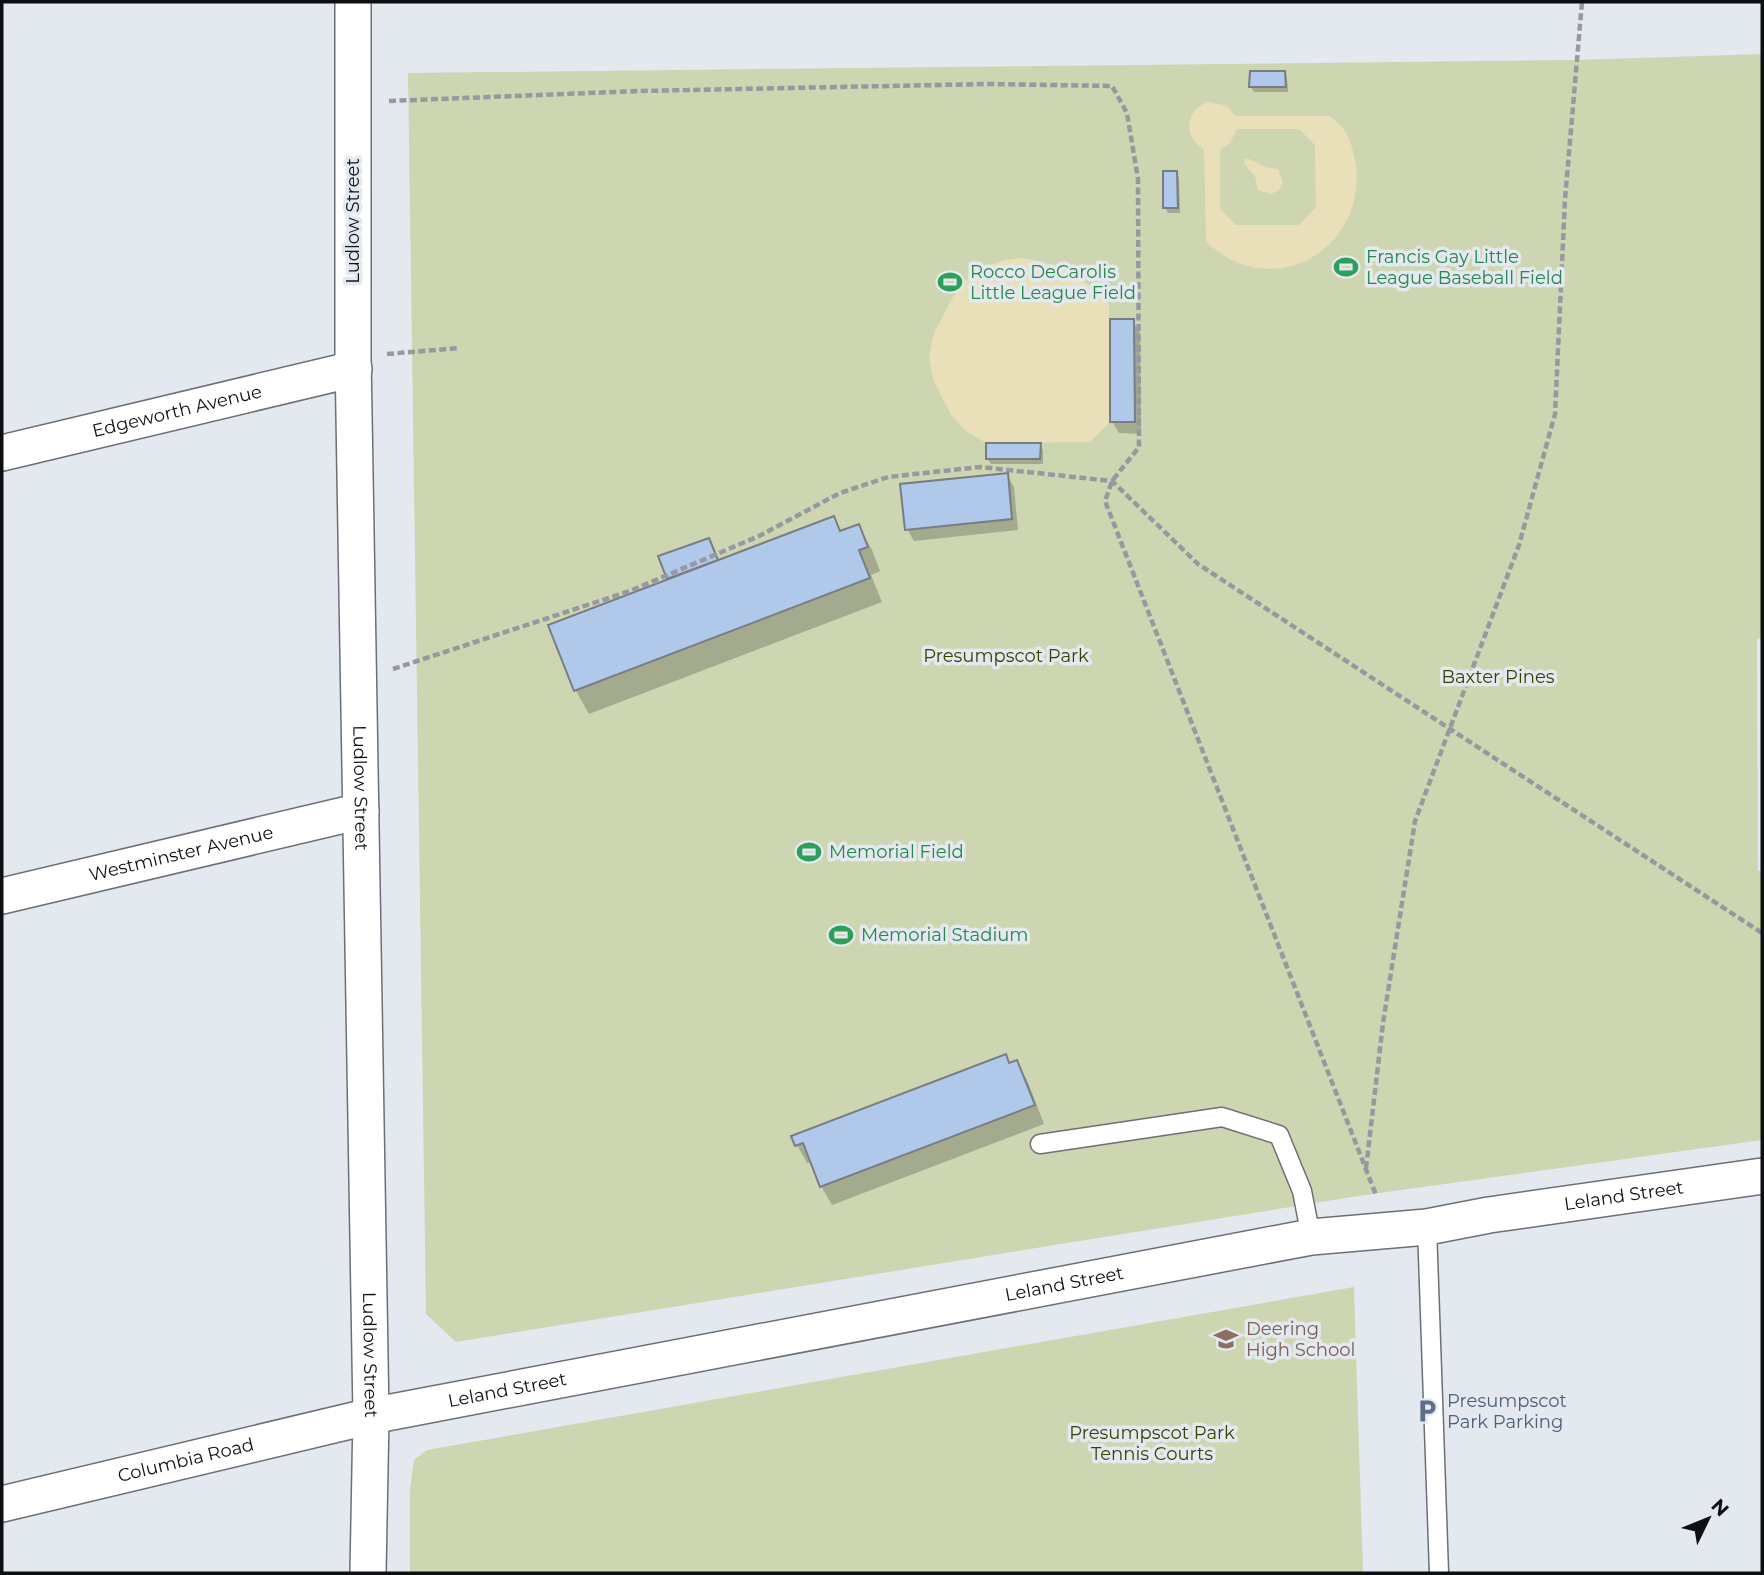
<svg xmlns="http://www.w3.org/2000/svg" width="1764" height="1575" font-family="Montserrat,sans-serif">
  <rect width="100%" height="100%" fill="#e4e9f0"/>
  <path fill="#cdd5b1" d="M1762 54V638L1757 639 1758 871H1762V1140L1358 1196 456 1342 426 1314 408 73 1577 60Z
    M1354 1287 1363 1573H410V1489L414 1460 427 1450Z"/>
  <path fill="#e9e0ba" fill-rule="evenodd" d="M1209 102 1227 106 1235 116H1329C1346 126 1352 142 1355 161 1368 229 1305 288 1238 263 1226 258 1216 250 1206 242L1204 149C1182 137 1185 109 1209 102ZM1237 129H1299L1315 145 1316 207 1299 225H1236L1220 209V150L1230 143Z
    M1245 159H1249L1265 167 1278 169 1283 182 1279 190 1271 194 1258 190 1255 176 1244 164Z
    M1019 258C1057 262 1083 276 1109 304L1110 422 1090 442 986 443 966 431 951 415 933 379 929 357 934 333 954 295 966 280 983 268 1000 261Z"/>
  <path fill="#0003" d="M1284 73 1287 78 1288 92H1254L1251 87Z
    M1176 173 1179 178 1180 213H1168L1165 207Z
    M1133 321 1140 333 1141 434 1119 433 1112 421Z
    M1040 445 1043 450V464H991L987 458Z
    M1007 475 1014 487 1018 530 914 541 907 529Z
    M833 518 842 532 858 526 872 550 880 571 871 575 882 602 589 714 576 691 550 626 670 580 661 557 711 545 718 562Z
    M1005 1057 1010 1064 1016 1062 1027 1080 1044 1124 832 1205 821 1186 812 1162 807 1163 797 1145Z"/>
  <path fill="#b0c8e9" stroke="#787d83" stroke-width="2" d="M1250 71H1285L1286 87H1249Z
    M1163 171H1177L1178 208H1163Z
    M1110 319H1134L1135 422H1110Z
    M986 443H1041L1040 459H986Z
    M1008 473 1012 519 905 530 900 484Z
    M834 516 840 531 859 524 868 547 859 550 870 578 574 691 548 625Z
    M709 538 718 560 667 579 658 556Z
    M1006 1054 1009 1063 1017 1060 1035 1105 820 1187 803 1143 795 1146 791 1136Z"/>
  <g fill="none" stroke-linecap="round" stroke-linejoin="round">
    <g stroke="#6b7076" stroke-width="21">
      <path id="service" d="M1040 1144 1222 1117 1279 1135 1302 1191 1311 1237
        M1427 1227 1439 1573"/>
    </g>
    <g stroke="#6b7076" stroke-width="38">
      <g id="minor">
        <path id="s1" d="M353 2V356L371 1416 368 1573"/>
        <path id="s2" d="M2 453 354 369"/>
        <path id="s3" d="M2 896 361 811"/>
        <path id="s4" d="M2 1504 371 1416 1311 1237 1427 1227 1489 1215 1762 1176"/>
      </g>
    </g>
    <path stroke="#96999f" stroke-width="4.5" stroke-dasharray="7 3.5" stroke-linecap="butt" d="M389 101 640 91 988 84 1112 86 1127 113 1138 179 1139 447 1112 481 1105 501 1376 1195
      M387 354 459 348
      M393 669 630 591 759 536 840 493 888 477 980 467 1112 481 1198 564 1762 933
      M1366 1168 1383 1023 1415 821 1519 545 1555 414 1565 199 1582 2"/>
    <use href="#service" stroke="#fff" stroke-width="18"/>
    <use href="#minor" stroke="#fff" stroke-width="35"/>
  </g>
  <defs>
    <g id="stadium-bare" transform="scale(1.89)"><path d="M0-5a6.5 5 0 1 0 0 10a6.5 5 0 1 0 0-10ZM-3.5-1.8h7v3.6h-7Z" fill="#2e9e5b" stroke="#e4e9f0" stroke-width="2.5" paint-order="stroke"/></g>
    <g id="school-bare" transform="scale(1.89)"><path d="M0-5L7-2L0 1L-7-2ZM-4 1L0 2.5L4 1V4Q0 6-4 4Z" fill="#8d6e63" stroke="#e4e9f0" stroke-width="2.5" paint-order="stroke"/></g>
    <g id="parking-bare" transform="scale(1.89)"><path d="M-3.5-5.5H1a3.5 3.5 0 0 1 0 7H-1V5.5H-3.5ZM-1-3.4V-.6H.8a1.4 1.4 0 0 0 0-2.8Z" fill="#5c6f8a" stroke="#e4e9f0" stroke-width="2.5" paint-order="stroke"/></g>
  </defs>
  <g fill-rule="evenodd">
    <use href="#stadium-bare" x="1346" y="267"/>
    <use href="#stadium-bare" x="950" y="282"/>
    <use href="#stadium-bare" x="809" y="852"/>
    <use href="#stadium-bare" x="841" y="935"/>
    <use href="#school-bare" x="1226" y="1339"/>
    <use href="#parking-bare" x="1427" y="1411"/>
  </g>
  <g text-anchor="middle" stroke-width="7" stroke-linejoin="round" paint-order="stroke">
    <g font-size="18" fill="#0e0f12" stroke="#e4e9f0">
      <text transform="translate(353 221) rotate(-90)" y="6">Ludlow Street</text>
      <text dy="6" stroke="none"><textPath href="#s2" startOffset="180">Edgeworth Avenue</textPath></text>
      <text dy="6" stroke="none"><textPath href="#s1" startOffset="786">Ludlow Street</textPath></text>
      <text dy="6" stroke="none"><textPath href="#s3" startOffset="184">Westminster Avenue</textPath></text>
      <text dy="6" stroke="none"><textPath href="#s4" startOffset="1652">Leland Street</textPath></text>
      <text dy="6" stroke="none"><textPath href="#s4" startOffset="1085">Leland Street</textPath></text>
      <text dy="6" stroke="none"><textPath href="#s1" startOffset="1353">Ludlow Street</textPath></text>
      <text dy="6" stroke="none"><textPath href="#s4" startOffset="518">Leland Street</textPath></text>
      <text dy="6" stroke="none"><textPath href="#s4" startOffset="189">Columbia Road</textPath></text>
    </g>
    <g font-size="18" fill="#27864d" stroke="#e4e9f0" text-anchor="start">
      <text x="1366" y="263">Francis Gay Little<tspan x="1366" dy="21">League Baseball Field</tspan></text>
      <text x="970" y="278">Rocco DeCarolis<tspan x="970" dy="21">Little League Field</tspan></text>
      <text x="829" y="858">Memorial Field</text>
      <text x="861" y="941">Memorial Stadium</text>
    </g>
    <g font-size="18" fill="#394100" stroke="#e4e9f0">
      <text x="1006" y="662">Presumpscot Park</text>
      <text x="1498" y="683">Baxter Pines</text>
      <text x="1152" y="1439">Presumpscot Park<tspan x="1152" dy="21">Tennis Courts</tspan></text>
    </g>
    <g font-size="18" fill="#785e54" stroke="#e4e9f0" text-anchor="start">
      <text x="1246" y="1335">Deering<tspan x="1246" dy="21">High School</tspan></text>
    </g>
    <g font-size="18" fill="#4e5e75" stroke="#e4e9f0" text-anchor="start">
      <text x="1447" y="1407">Presumpscot<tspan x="1447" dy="21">Park Parking</tspan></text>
    </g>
  </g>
  <rect width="1764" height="1575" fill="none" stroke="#0e0f12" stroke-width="7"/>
  <g transform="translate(1708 1519) rotate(47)" stroke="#e4e9f0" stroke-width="5" paint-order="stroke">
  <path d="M0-5L12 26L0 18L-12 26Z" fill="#0e0f12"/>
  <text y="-10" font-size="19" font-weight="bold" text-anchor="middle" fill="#0e0f12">N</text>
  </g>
</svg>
